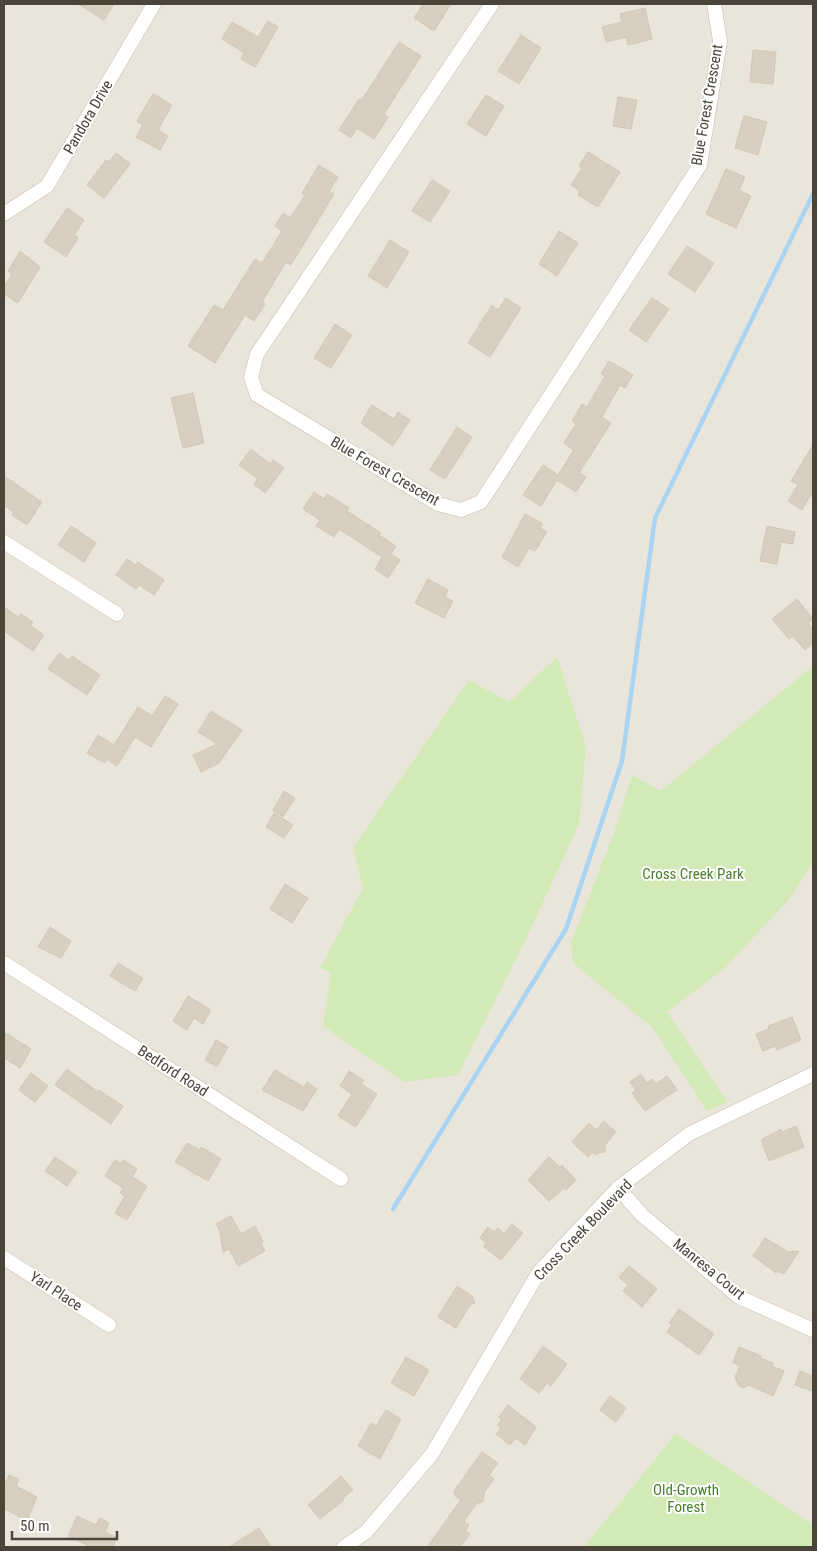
<svg xmlns="http://www.w3.org/2000/svg" width="817" height="1551" font-family="'Roboto Condensed',sans-serif">
  <rect width="100%" height="100%" fill="#f6f3ec"/>
  <path fill="#eae5da" d="M4 4H813V1525L676 1433 584 1547H4Z"/>
  <path fill="#d2eab5" d="M557 657 586 747 579 824 525 941 458 1075 404 1082 323 1026 331 973 320 968 363 888 353 848 469 680 509 702Z
    M813 666V861L791 897 725 968 667 1012 727 1102 707 1111 653 1028 573 963 571 942 615 830 632 775 661 791Z
    M676 1433 813 1525V1547H584Z"/>
  <g fill="none" stroke-linecap="round" stroke-linejoin="round">
    <path stroke="#a9d4f2" stroke-width="4.5" d="M393 1209 566 929 622 761 655 518 813 194"/>
  </g>
  <path fill="#d8cfc1" stroke="#d3c7b4" d="M78 4H114L104 20Z
    M423 4H451L434 31 414 18Z
    M645 8 652 39 628 45 626 37 606 42 602 27 622 22 620 14Z
    M268 21 278 27 255 67 241 59 244 53 222 39 232 22 258 37Z
    M521 35 541 48 519 84 498 71Z
    M399 42 421 56 384 114 388 117 374 139 357 128 351 138 339 130 359 99 362 100Z
    M753 50 776 52 773 84 750 82Z
    M153 94 172 105 158 130 168 136 160 150 136 137 143 125 137 121Z
    M486 95 504 106 486 136 467 124Z
    M618 97 637 100 631 129 613 126Z
    M744 116 767 122 758 155 735 148Z
    M588 152 620 172 598 207 578 195 580 191 571 185 582 168 579 166Z
    M116 153 130 164 104 198 87 185 106 160 109 162Z
    M319 165 338 177 329 191 334 194 291 265 286 262 262 302 265 304 254 321 245 315 215 363 188 346 214 305 223 310 255 259 262 263 282 231 275 226 283 213 290 218 305 195 302 193Z
    M726 169 745 177 739 190 751 196 736 228 706 214Z
    M432 180 450 191 430 222 412 211Z
    M67 208 84 220 74 235 78 238 66 257 44 242Z
    M559 231 578 243 557 276 539 264Z
    M390 240 409 252 387 288 368 276Z
    M687 246 714 263 695 292 668 274Z
    M20 251 40 267 18 303 4 294V287L12 274 8 271Z
    M506 298 521 308 490 357 468 343 492 305 498 310Z
    M652 298 669 309 646 342 629 330Z
    M335 324 352 335 331 368 314 358Z
    M609 361 633 375 625 388 620 385 602 417 611 423 579 473 586 477 576 492 557 480 541 506 523 495 543 465 558 475 574 450 564 443 576 424 572 421 582 404 587 407 605 376 601 374Z
    M193 393 204 443 183 448 171 398Z
    M372 405 394 419 398 412 410 420 393 446 361 423Z
    M457 427 472 437 445 479 430 470Z
    M813 445V491L802 510 788 501 798 485 791 481Z
    M251 449 270 464 273 460 284 468 265 493 254 484 258 479 239 465Z
    M4 476 42 502 27 525 12 515 14 512 4 505Z
    M314 492 324 499 327 494 349 508 347 511 381 533 379 535 396 546 391 554 400 560 388 578 375 569 382 557 339 529 334 537 316 526 320 520 303 509Z
    M525 514 543 524 540 528 547 532 535 551 529 548 518 567 502 557Z
    M71 526 96 543 84 562 58 545Z
    M767 526 795 532 793 544 781 542 777 564 760 561Z
    M127 559 136 565 138 562 164 580 154 595 139 585 136 589 116 575Z
    M428 579 448 590 445 597 453 601 444 618 415 603Z
    M797 599 813 619 808 623 813 629V643L805 650 793 636 789 639 772 619Z
    M4 607 18 617 21 614 33 622 30 625 44 635 33 651 4 631Z
    M59 653 69 660 72 656 100 675 87 695 48 669Z
    M165 696 178 704 151 747 135 737 117 766 107 759 105 763 87 753 98 735 114 745 138 707 152 716Z
    M211 711 242 730 219 763 201 772 193 755 217 744 198 732Z
    M284 791 295 798 283 817 273 810Z
    M274 813 293 825 284 838 266 827Z
    M285 884 308 898 292 923 270 909Z
    M50 927 71 941 61 958 38 947Z
    M118 963 143 978 135 991 110 976Z
    M188 996 211 1010 203 1024 194 1018 187 1030 173 1021Z
    M792 1017 801 1040 777 1050 776 1046 763 1051 756 1034 769 1029 768 1026Z
    M4 1032 31 1049 20 1068 4 1058Z
    M216 1040 228 1047 217 1067 205 1060Z
    M67 1069 98 1092 99 1090 123 1106 111 1124 55 1085Z
    M275 1070 304 1087 307 1082 317 1089 303 1111 262 1090Z
    M349 1071 364 1080 361 1084 377 1094 356 1127 338 1116 352 1094 340 1086Z
    M31 1073 48 1086 35 1102 19 1090Z
    M641 1074 647 1083 652 1079 656 1084 667 1076 677 1090 645 1111 632 1093 636 1090 630 1082Z
    M604 1121 616 1132 605 1145V1152L598 1153 595 1155 592 1152 588 1157 572 1142 589 1123 596 1130Z
    M796 1126 804 1147 769 1161 761 1140 781 1129 782 1132Z
    M187 1143 200 1150 201 1147 221 1159 208 1181 175 1162Z
    M55 1157 77 1172 67 1186 45 1171Z
    M549 1157 560 1167 562 1165 576 1180 566 1190 564 1188 549 1201 528 1180Z
    M115 1160 121 1164 123 1160 137 1169 132 1177 147 1186 127 1220 115 1213 125 1196 120 1193 123 1188 105 1176Z
    M231 1216 241 1234 255 1226 263 1242 261 1243 265 1251 238 1266 229 1249 223 1252 220 1232 216 1224Z
    M512 1224 523 1233 501 1260 484 1247 486 1243 480 1238 488 1227 494 1232 498 1228 504 1234Z
    M765 1238 788 1252 799 1251 784 1274 777 1271 776 1273 753 1256Z
    M629 1266 657 1289 642 1307 623 1291 628 1285 619 1277Z
    M457 1286 472 1296 475 1303 470 1305 456 1328 438 1317Z
    M679 1309 714 1334 699 1355 667 1332 672 1325 669 1323Z
    M543 1346 567 1364 551 1386 547 1383 539 1393 520 1379Z
    M739 1347 761 1356 760 1358 773 1363 772 1366 784 1371 773 1396 749 1385 743 1388 739 1386 735 1377 740 1366 733 1362Z
    M406 1357 429 1370 414 1396 391 1383Z
    M800 1371 813 1376V1391L795 1385Z
    M610 1396 626 1408 616 1422 600 1410Z
    M508 1405 536 1427 525 1445 516 1438 510 1445 496 1434 501 1428 497 1425 502 1420 499 1417Z
    M386 1410 401 1419 380 1459 358 1446 371 1423 376 1426Z
    M482 1452 498 1463 489 1475 494 1479 484 1493V1498L482 1502 477 1503 464 1521 469 1525 465 1531 470 1534 460 1547H427L461 1500 455 1496 454 1491Z
    M9 1475 19 1479 16 1486 37 1497 27 1521 5 1509 4 1512V1481L6 1482Z
    M341 1476 353 1490 342 1499 344 1500 320 1519 308 1505Z
    M77 1516 96 1525 100 1518 109 1523 105 1532 117 1538 113 1547H91L68 1536Z
    M259 1528 271 1547H229Z"/>
  <g fill="none" stroke-linecap="round" stroke-linejoin="round">
    <g stroke="#c2bbae" stroke-width="15">
      <path id="street" d="M492 4 257 354 251 377 257 395 438 504 461 510 481 502 700 165 720 41 714 4
        M4 214 47 186 154 4
        M4 542 117 614
        M4 963 341 1179
        M618 1188 642 1215 739 1297 813 1330
        M4 1258 109 1325
        M344 1547 366 1532 432 1454 539 1272 618 1188 689 1134 813 1074"/>
    </g>
    <use href="#street" stroke="#fff" stroke-width="14"/>
  </g>
  <g text-anchor="middle" stroke-width="4" stroke-linejoin="round" paint-order="stroke">
    <g font-size="15" fill="#4b4439" stroke="#fff">
      <text transform="translate(707 105) rotate(-80)" y="5">Blue Forest Crescent</text>
      <text transform="translate(88 117) rotate(-60)" y="5">Pandora Drive</text>
      <text transform="translate(385 471) rotate(30)" y="5">Blue Forest Crescent</text>
      <text transform="translate(173 1071) rotate(33)" y="5">Bedford Road</text>
      <text transform="translate(583 1230) rotate(-46)" y="5">Cross Creek Boulevard</text>
      <text transform="translate(709 1269) rotate(39)" y="5">Manresa Court</text>
      <text transform="translate(56 1291) rotate(33)" y="5">Yarl Place</text>
    </g>
    <g font-size="15" fill="#4a7f2a" stroke="#fff">
      <text x="693" y="879">Cross Creek Park</text>
      <text x="686" y="1495">Old-Growth<tspan x="686" dy="17">Forest</tspan></text>
    </g>
  </g>
  <rect width="817" height="1551" fill="none" stroke="#4b4439" stroke-width="10"/>
  <path d="M12 1531v8h105v-8" fill="none" stroke="#4b4439" stroke-width="2.5"/>
  <text x="20" y="1531" font-size="15" fill="#4b4439" stroke="#ffffff" stroke-width="4" paint-order="stroke">50 m</text>
</svg>
